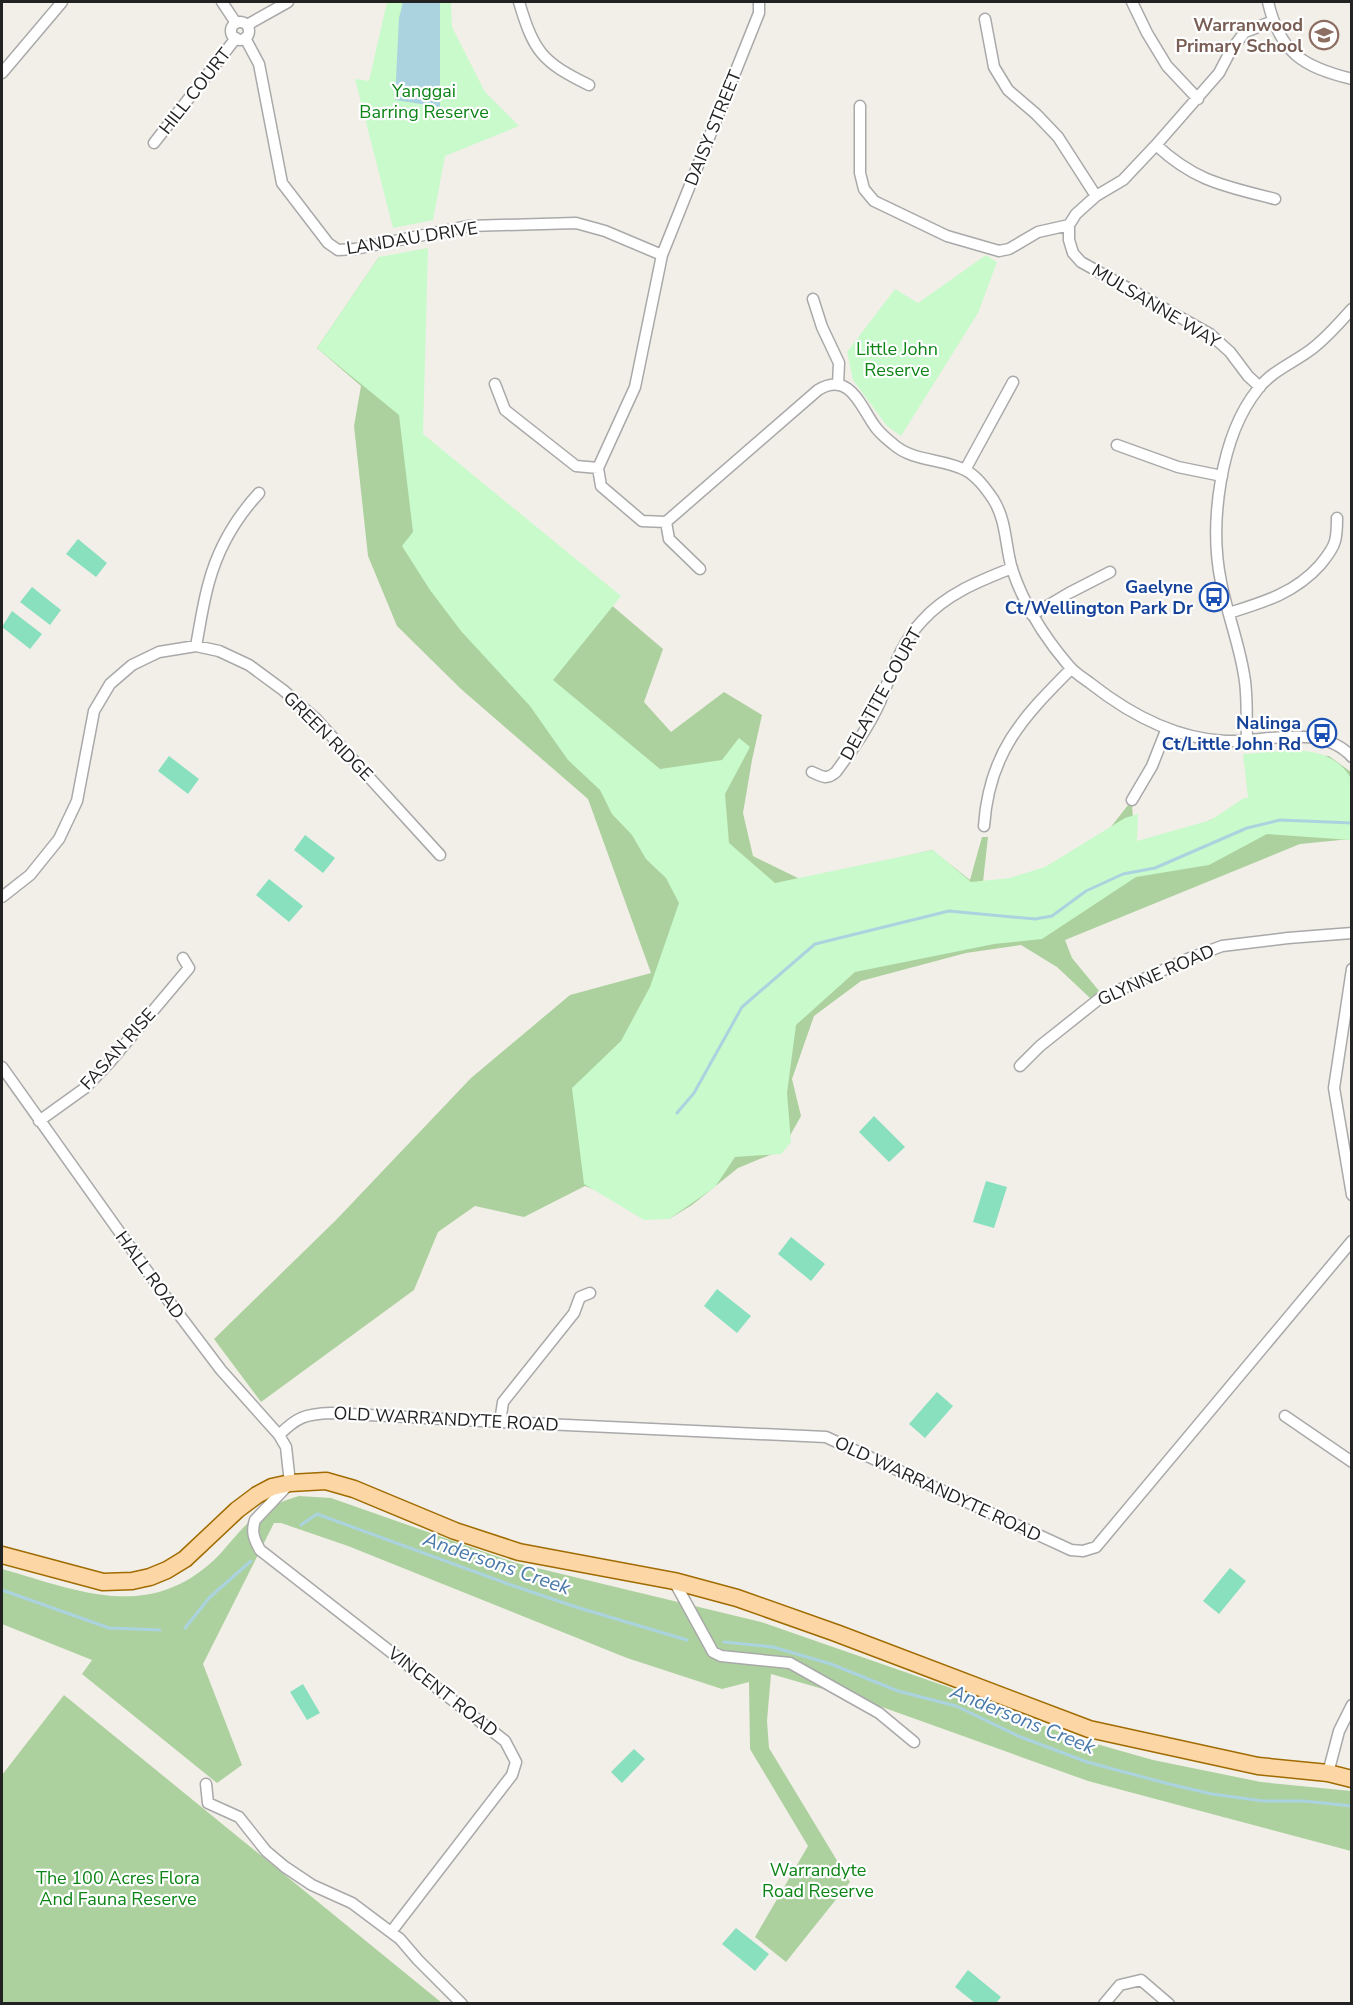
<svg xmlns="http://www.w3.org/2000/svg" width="1353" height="2005" font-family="'Nunito Sans',sans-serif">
  <rect width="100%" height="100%" fill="#f2efe9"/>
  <path fill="#add19e" d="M379 257 420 436 596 592 663 649 644 702 671 732 724 692 762 715 752 760 743 813 753 856 802 880 932 850 970 880 982 837H988L983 882H1029L1100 841 1128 805 1132 806 1136 851 1263 798 1260 753 1329 756 1351 772V839L1300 844 1065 940 1072 958 1100 992 1090 998 1057 967 1021 945 966 953 861 981 814 1016 792 1079 801 1116 782 1150 738 1168 692 1205 669 1219 585 1186 524 1217 475 1206 438 1232 414 1290 261 1402 214 1339 336 1220 471 1078 570 995 651 973 588 799 461 689 397 626 368 556 354 426 361 386 317 348Z
    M299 1496 331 1498 516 1563 761 1622 948 1687 1072 1737 1153 1760 1261 1782 1351 1791V1851L1088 1781 868 1702 771 1674 767 1721 769 1748 850 1882 786 1962 755 1937 808 1846 750 1749 749 1682 722 1689 627 1658 348 1546 281 1523H274L203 1664 242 1765 217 1783 82 1674 92 1660 2 1624V1569C77 1590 146 1622 213 1561 225 1550 235 1535 247 1524 260 1511 281 1501 299 1496Z
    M64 1695 442 2003H2V1775Z"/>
  <path fill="#c8facc" d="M387 2H451L452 27 485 92 519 126 445 156 433 220 393 228 355 79 369 81Z
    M428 248 423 434 621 596 553 680 660 769 722 760 739 738 750 747 725 794 729 843 775 883 933 850 971 882 1010 878 1045 867 1125 818 1138 814 1137 841 1211 820 1244 798H1248L1243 754C1280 752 1330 739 1352 780L1351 840 1267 834 1209 865 1136 877 1042 939 994 944 855 972 796 1025 787 1093 791 1142 781 1154 735 1157 715 1187 669 1219 644 1220 584 1184 572 1088 621 1041 650 987 679 903 666 878 646 859 632 835 612 814 600 790 568 760 530 706 461 631 430 590 402 546 413 532 399 415 317 348 379 257Z
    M986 255 997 262 978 313 901 436 887 426 853 380 847 352 895 289 918 303Z"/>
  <path fill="#88e0be" d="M78 539 107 563 96 577 66 554Z
    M32 587 61 610 50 625 20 602Z
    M12 611 42 634 30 649 2 627Z
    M169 756 199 779 188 794 158 771Z
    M305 835 335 858 323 873 294 850Z
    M269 879 303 906 289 922 256 895Z
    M874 1116 905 1147 889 1162 859 1132Z
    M986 1181 1007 1187 994 1228 973 1222Z
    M791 1237 825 1264 811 1281 778 1254Z
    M717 1289 751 1316 737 1333 704 1306Z
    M937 1392 953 1406 925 1438 909 1424Z
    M1230 1568 1246 1581 1219 1614 1203 1601Z
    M303 1684 320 1713 307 1720 290 1692Z
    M634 1749 645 1759 622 1783 611 1772Z
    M736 1928 769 1954 755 1971 722 1944Z
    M968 1970 1001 1997 996 2003H975L955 1987Z"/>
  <path fill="#aad3df" d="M403 2H440V107L395 100 399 18Z"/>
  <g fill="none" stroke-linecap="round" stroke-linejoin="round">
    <path stroke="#aad3df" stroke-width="3" d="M677 1113 694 1093 742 1007 815 944 949 911 1035 919 1052 916 1086 891 1123 874 1155 868 1247 828 1280 820 1352 823
      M301 1525 317 1514 511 1585 576 1607 687 1640
      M2 1590 109 1628 160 1630
      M185 1628 210 1597 251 1561
      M724 1642 773 1647 831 1664 898 1691 956 1706 1018 1736 1087 1762 1169 1784 1212 1794 1263 1801H1304L1352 1806"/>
    <g stroke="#a9a9a9" stroke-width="13">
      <path id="street" d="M222 2 236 23
        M519 2C534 52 542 62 589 85
        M1132 2 1147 33 1167 66 1198 99
        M1268 2C1280 53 1303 67 1352 79
        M985 19 994 67 1008 90 1036 114 1058 137 1096 196
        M231 31a9 9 0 1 1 18 0a9 9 0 1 1-18 0Z
        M247 25 288 2
        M245 38 259 64 282 183 328 243 338 250 355 249 468 226 576 223 605 231 662 255 635 387 598 468 601 486 642 521 666 522 818 390C849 371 860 405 874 425 879 433 886 438 893 444 913 462 942 458 965 470 977 476 986 489 993 499 1007 521 1005 546 1012 569 1024 605 1045 638 1069 666 1075 673 1083 678 1090 683 1128 713 1176 739 1226 741 1266 742 1321 723 1352 757
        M2 73 62 2
        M860 106V173L864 189 874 201 947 236 999 251 1009 249 1038 232 1069 225
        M154 143 236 38
        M1156 145C1196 182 1225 186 1275 199
        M662 255 759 13V2
        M813 299 822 327 839 363 838 385
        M495 384 505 410 576 466 598 468
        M1260 387 1248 376 1230 352 1210 334 1081 262 1073 253 1069 240V225L1076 214 1096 196 1123 180 1156 145 1219 73 1231 50 1245 32 1273 21
        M1117 445 1178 467 1222 476
        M965 470 1013 382
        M666 522 669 539 700 569
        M1229 613C1264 602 1295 593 1320 565 1325 559 1333 549 1335 541 1337 534 1337 525 1337 518
        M1032 615 1069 593 1110 572
        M196 646C200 625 203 603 209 582 218 549 236 518 259 493
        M1247 739C1246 718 1248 695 1244 675 1239 643 1227 613 1221 582 1209 524 1220 436 1258 389 1272 371 1291 364 1309 351 1325 340 1338 324 1352 309
        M812 772C822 777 827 780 836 772 852 750 869 727 880 702 892 673 900 644 922 621 946 594 979 581 1012 568
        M1132 800 1152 766 1167 728
        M984 826C989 753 1022 718 1071 669
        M2 897 30 875 59 839 77 801 94 711 110 684 132 665 159 652 196 646 219 651 249 665 283 690 316 719 440 855
        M1352 969 1334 1088 1352 1195
        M1020 1066 1040 1046 1099 999 1190 958 1222 946 1288 938 1352 933
        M2 1067 165 1296 221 1370 279 1435 286 1447 290 1483 255 1520C251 1532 254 1539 260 1550L505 1741 516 1762 512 1775 391 1932
        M39 1121 85 1088 109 1063 189 968 183 958
        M1285 1416 1352 1462
        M500 1422 503 1402 574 1313 580 1297 590 1293
        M279 1435C297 1417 305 1414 331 1413L500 1422 826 1437 1071 1550 1083 1551 1096 1547 1352 1241
        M674 1581 713 1652 721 1656 790 1663 879 1713 914 1742
        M1328 1773 1339 1731 1352 1705
        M206 1784 208 1803 239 1817 266 1851 285 1867 312 1885 352 1903 400 1939 418 1960 462 2004
        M1104 2004 1120 1985 1141 1980 1169 2004"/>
    </g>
    <g stroke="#a06b00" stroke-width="19">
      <path id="primary" d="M2 1555 103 1582 132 1581 150 1577 167 1570 185 1559 237 1510 257 1495 272 1487 290 1483 326 1481 354 1489 455 1531 519 1552 674 1581 737 1598 836 1633 1089 1729 1258 1766 1328 1773 1352 1779"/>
    </g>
    <use href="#street" stroke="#fff" stroke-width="10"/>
    <use href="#primary" stroke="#fcd6a4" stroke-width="16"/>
  </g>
  <defs>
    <g id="school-ring" transform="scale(1.5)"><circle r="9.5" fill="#fff" stroke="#8d6e63" stroke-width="1.5"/><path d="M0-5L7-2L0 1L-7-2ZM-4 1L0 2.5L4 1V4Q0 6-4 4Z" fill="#8d6e63"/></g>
    <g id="bus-ring" transform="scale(1.5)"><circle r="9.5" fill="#fff" stroke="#1a4fb4" stroke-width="1.5"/><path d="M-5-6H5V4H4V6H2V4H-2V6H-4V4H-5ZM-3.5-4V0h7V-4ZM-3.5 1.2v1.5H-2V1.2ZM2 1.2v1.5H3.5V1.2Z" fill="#1a4fb4"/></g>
  </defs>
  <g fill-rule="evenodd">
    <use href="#school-ring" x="1324" y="35"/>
    <use href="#bus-ring" x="1214" y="597"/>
    <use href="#bus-ring" x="1322" y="733"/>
  </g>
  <g text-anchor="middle" stroke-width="4.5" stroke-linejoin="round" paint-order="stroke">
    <g font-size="18" font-weight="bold" fill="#785e54" stroke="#fff" text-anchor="end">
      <text x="1303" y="31">Warranwood<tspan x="1303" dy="21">Primary School</tspan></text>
    </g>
    <g font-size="18" fill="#222" stroke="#fff">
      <text transform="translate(195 91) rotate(-52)" y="6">HILL COURT</text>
      <text transform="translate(713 128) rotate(-68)" y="6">DAISY STREET</text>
      <text transform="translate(412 238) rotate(-9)" y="6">LANDAU DRIVE</text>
      <text transform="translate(1156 306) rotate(31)" y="6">MULSANNE WAY</text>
      <text transform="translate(881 694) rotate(-61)" y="6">DELATITE COURT</text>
      <text transform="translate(328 736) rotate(45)" y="6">GREEN RIDGE</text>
      <text transform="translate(1156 975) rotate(-24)" y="6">GLYNNE ROAD</text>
      <text transform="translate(118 1049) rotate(-48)" y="6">FASAN RISE</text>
      <text transform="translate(150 1275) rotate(54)" y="6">HALL ROAD</text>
      <text transform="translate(446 1419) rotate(3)" y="6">OLD WARRANDYTE ROAD</text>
      <text transform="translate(938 1489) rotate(25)" y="6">OLD WARRANDYTE ROAD</text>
      <text transform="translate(443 1692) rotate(38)" y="6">VINCENT ROAD</text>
    </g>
    <g font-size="18" fill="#0c8416" stroke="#fff">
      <text x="424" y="97">Yanggai<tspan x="424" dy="21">Barring Reserve</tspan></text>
      <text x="897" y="355">Little John<tspan x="897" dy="21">Reserve</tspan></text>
      <text x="818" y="1876">Warrandyte<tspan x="818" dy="21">Road Reserve</tspan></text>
      <text x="118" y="1884">The 100 Acres Flora<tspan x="118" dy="21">And Fauna Reserve</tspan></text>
    </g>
    <g font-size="18" font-weight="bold" fill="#164399" stroke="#fff" text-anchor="end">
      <text x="1193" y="593">Gaelyne<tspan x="1193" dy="21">Ct/Wellington Park Dr</tspan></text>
      <text x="1301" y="729">Nalinga<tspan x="1301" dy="21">Ct/Little John Rd</tspan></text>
    </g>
    <g font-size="20" font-style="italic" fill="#4a7aab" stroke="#fff">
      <text transform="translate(497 1563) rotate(19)" y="7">Andersons Creek</text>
      <text transform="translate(1023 1719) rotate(22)" y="7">Andersons Creek</text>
    </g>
  </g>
  <rect width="1353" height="2005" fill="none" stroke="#222222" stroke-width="6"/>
</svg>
